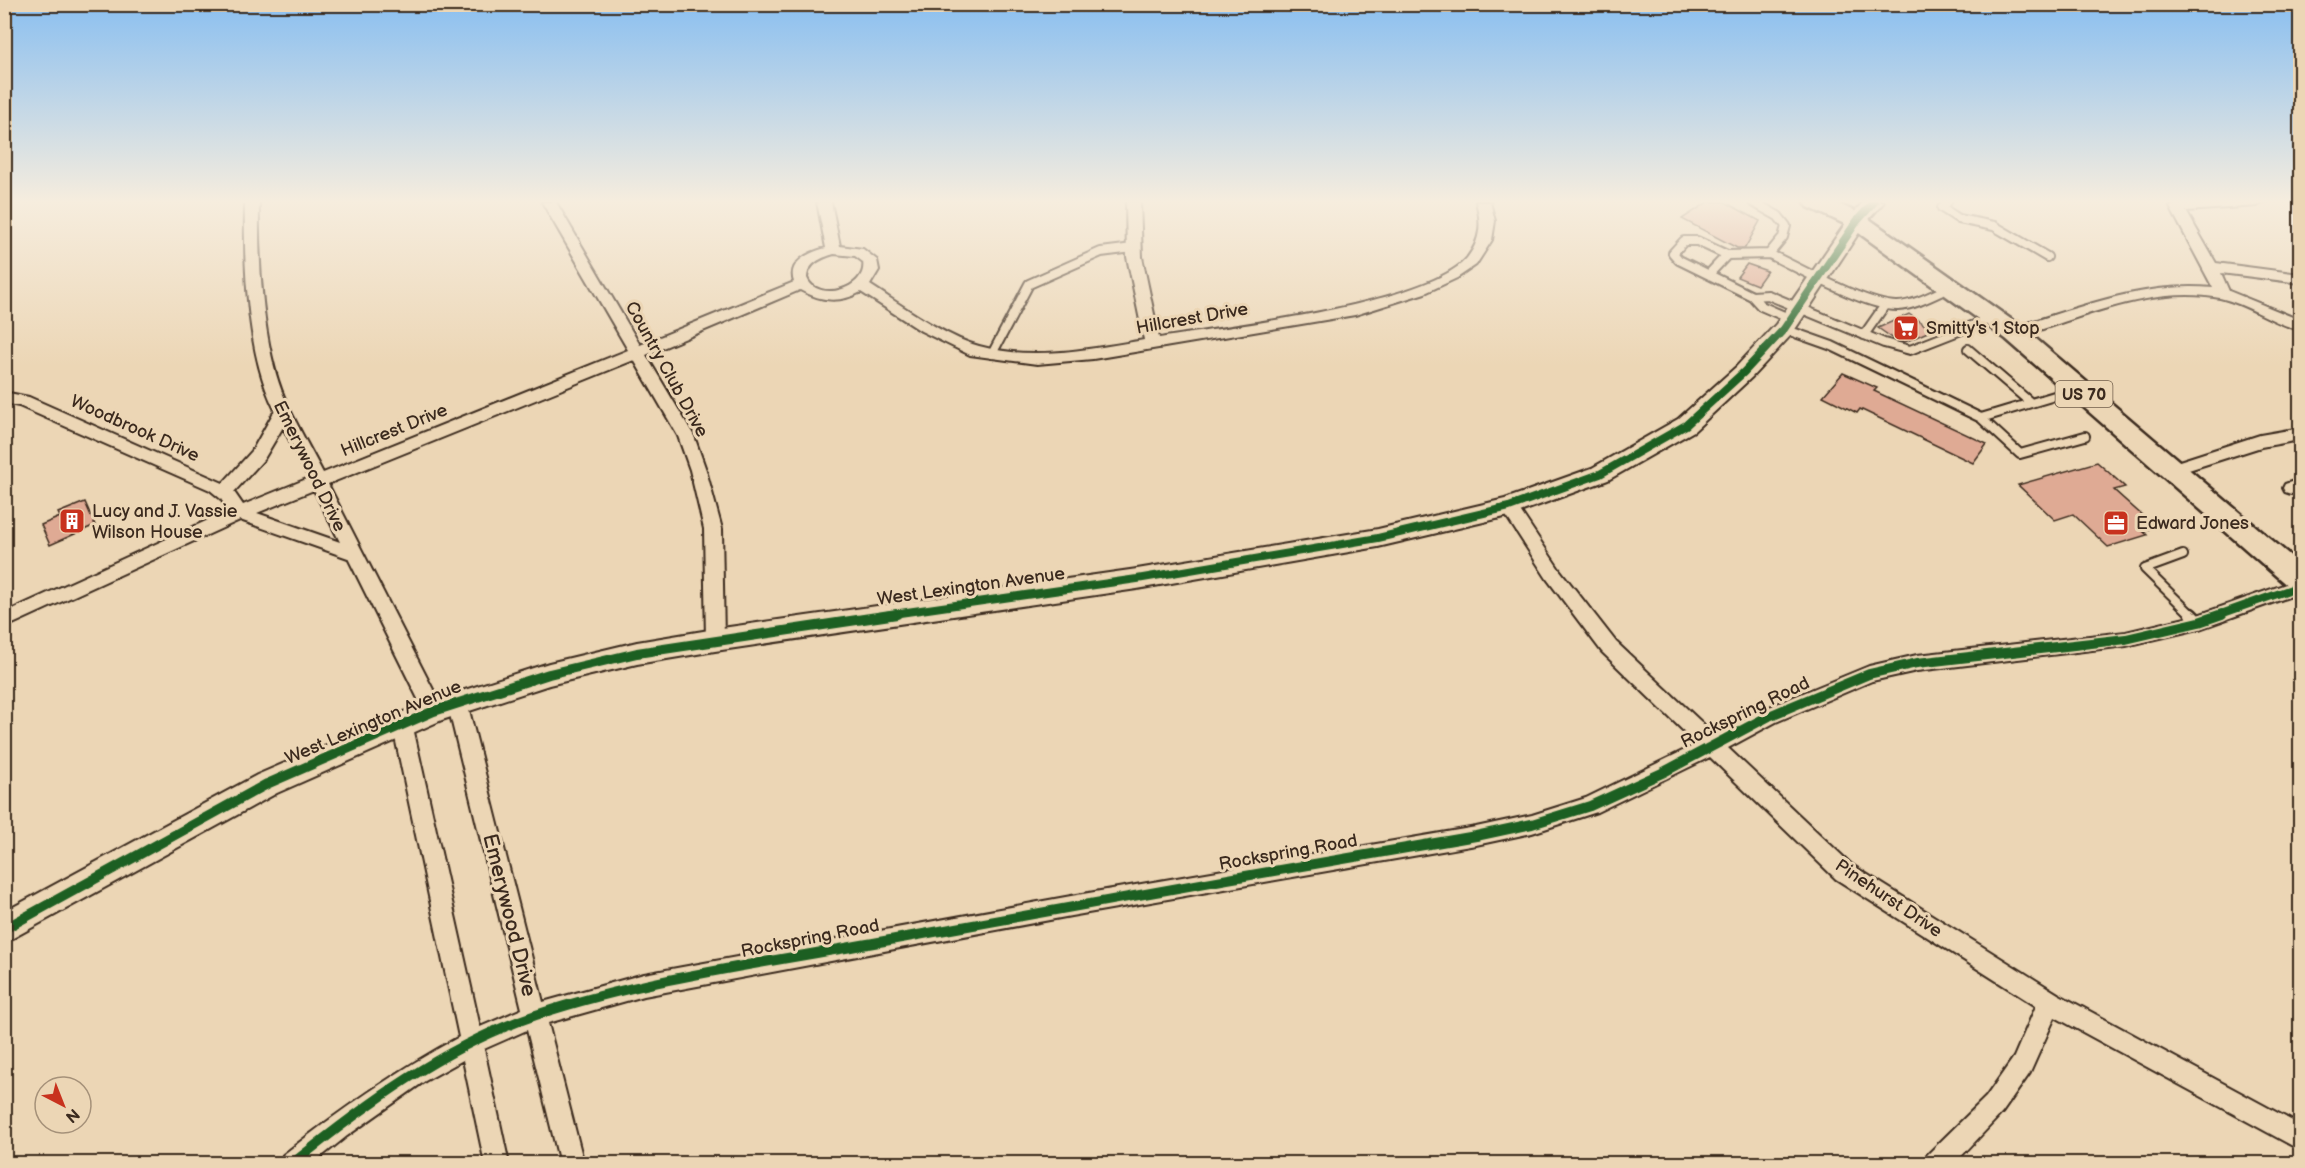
<svg xmlns="http://www.w3.org/2000/svg" width="2305" height="1168" font-family="'Balsamiq Sans',sans-serif">
  <rect width="100%" height="100%" fill="#ecd6b5"/>
  <filter id="ink" filterUnits="userSpaceOnUse"><feTurbulence type="fractalNoise" baseFrequency=".0167" numOctaves="2"/><feDisplacementMap in="SourceGraphic" scale="12" xChannelSelector="R" yChannelSelector="G"/><feConvolveMatrix kernelMatrix="1 2 1 2 8 2 1 2 1" color-interpolation-filters="sRGB"/></filter>
  <g filter="url(#ink)">
    <path fill="#dfaa94" stroke="#3b2a1e" stroke-width="1.5" d="M1708 202H1725L1760 221 1745 248H1737L1682 219Z
      M1747 264 1767 271 1757 285 1737 277Z
      M1909 314 1932 330 1905 342 1894 339 1878 328Z
      M1843 373 1877 388 1874 391 1987 444 1973 463 1860 409 1857 413 1823 396Z
      M2097 462 2125 487 2114 490 2155 527 2143 531 2147 535 2108 547 2073 514 2055 520 2018 485Z
      M85 502 95 525 50 545 41 525 60 517 58 513Z"/>
    <g fill="none" stroke-linecap="round" stroke-linejoin="round">
      <g stroke="#3b2a1e" stroke-width="12">
        <path id="lane-far1" d="M1753 202 1778 216 1786 226 1783 237 1769 254C1799 268 1867 307 1898 306 1916 305 1935 294 1951 287
          M1947 202 1942 208 1959 219 1994 226 2047 257
          M1709 274 1727 255
          M1752 296 1679 260 1673 253 1684 241H1697L1727 255 1769 254
          M1791 319 1761 306 1752 296 1768 295 1884 343 1910 350 1992 318
          M1784 329 1832 346 1981 418 2078 389
          M1864 335 1885 305
          M1968 349 2031 403
          M992 354 1029 284 1101 252 1133 248
          M1981 418 2020 454 2085 436
          M2183 555 2145 569 2192 615"/>
      </g>
      <g stroke="#3b2a1e" stroke-width="15">
        <path id="lane" d="M2191 614 2199 622"/>
      </g>
      <g stroke="#3b2a1e" stroke-width="4">
        <path id="street" d="M245 202H259C258 259 262 346 285 399 296 424 310 448 323 473L628 350 542 202H556L640 345 794 282C787 262 810 252 826 248L817 202H831L840 246 863 249 877 260 879 270 870 285C900 304 945 337 979 346 1033 361 1090 349 1144 340L1127 257 1126 202H1140L1142 257 1159 338C1224 327 1427 305 1467 258 1481 240 1482 223 1476 202H1490L1495 221 1492 240 1476 265 1457 278 1425 293 1355 315 1093 359 1037 364 970 355 921 331 861 292C839 304 821 301 800 290L646 355 694 436 706 470 722 529 724 640 722 645 715 647 708 645 706 640 704 529 690 470 678 436 634 360 328 484 444 711 441 717 434 719 427 717 348 558 240 520 4 628V613L228 511 221 499 210 490 19 406 4 403V392L29 397 223 483 252 451 275 410C246 353 244 265 245 202ZM834 254 855 256 863 262C868 289 817 303 807 278 808 263 821 258 834 254ZM283 427 309 478 243 505 234 492 264 459ZM314 490 340 542 257 513Z
          M2190 202H2264L2257 206 2186 211 2216 263 2300 274V283L2221 273 2229 291 2300 320V330C2273 324 2248 304 2220 298 2153 285 2082 317 2019 337H2009L2006 333 2009 329C2075 309 2143 281 2213 288L2170 207 2177 203Z
          M2300 428V440L2261 447 2173 475 2167 473 2165 469 2167 465 2260 435Z
          M2300 479V491L2291 494 2285 492 2283 488 2285 484Z
          M1509 501 1515 503 1559 569 1616 642 1715 735 1762 710 1869 666 1917 655 2126 632 2198 615 2300 579V593L2199 629 2126 646 1917 671 1872 681 1776 722 1728 748 1852 865 2058 994 2300 1125V1150L2055 1017 2030 1073 2002 1113 1954 1164H1924L1927 1155 1986 1097 2014 1057 2036 1006 1836 879 1710 757 1597 812 1532 833 1476 845 1071 916 644 996 548 1023 584 1164H560L527 1030 484 1049 509 1164H485L463 1060 425 1081 347 1136 312 1164H280L283 1155C339 1111 396 1071 459 1037L392 723 395 717 402 715 409 717 412 723 480 1027 522 1009 447 702 450 696 457 694 464 696 467 702 543 1002 644 974 1071 896 1476 827 1532 815 1586 798 1697 744 1602 652 1547 579 1503 511 1500 507 1503 503Z"/>
      </g>
      <g stroke="#3b2a1e" stroke-width="4">
        <path id="secondary" d="M1863 202H1884L1864 225 1792 334 1752 377 1694 431 1608 480 1509 516 1378 547 1137 589 715 651 637 664 549 685 442 720 277 793 4 943V912L257 775 424 703 549 663 637 642 715 629 1137 569 1378 529 1505 499 1592 468 1678 419 1736 367 1776 324 1850 217Z"/>
      </g>
      <g stroke="#3b2a1e" stroke-width="5">
        <path id="primary" d="M1805 202H1834L1865 216 2022 327 2300 564V591L2290 588 2006 339 1849 226 1808 207Z"/>
      </g>
      <use href="#lane-far1" stroke="#ecd6b5" stroke-width="8"/>
      <use href="#lane" stroke="#ecd6b5" stroke-width="10"/>
      <use href="#street" fill="#ecd6b5" fill-rule="evenodd"/>
      <use href="#secondary" fill="#ecd6b5" fill-rule="evenodd"/>
      <use href="#primary" fill="#ecd6b5" fill-rule="evenodd"/>
      <g stroke="#ecd6b5" stroke-width="11">
        <path id="cycleway-far1" d="M886 615 1137 579 1378 538 1509 507 1600 474 1686 425 1744 372 1784 329 1857 221 1874 202
          M2218 615 2300 586"/>
      </g>
      <g stroke="#ecd6b5" stroke-width="14">
        <path id="cycleway" d="M4 929 267 784 434 711 549 674 637 653 897 614
          M292 1164C365 1105 446 1045 536 1015 647 978 765 963 879 942 1077 905 1277 870 1476 836L1532 824 1590 806 1662 773 1769 716 1869 674 1917 663 2126 639 2199 622 2222 614"/>
      </g>
      <use href="#cycleway-far1" stroke="#1b5e20" stroke-width="8"/>
      <use href="#cycleway" stroke="#1b5e20" stroke-width="10"/>
    </g>
  </g>
  <linearGradient id="sky" x2="0" y2="1"><stop stop-color="#8abff0"/><stop offset="0.55" stop-color="#f6edde"/><stop offset="1" stop-color="#f6edde" stop-opacity="0"/></linearGradient>
  <rect width="2305" height="366" fill="url(#sky)"/>
  <defs>
    <g id="supermarket-square" transform="scale(1.35)"><rect x="-9" y="-9" width="18" height="18" rx="4" fill="#c8321e" stroke="#ecd6b5"/><path d="M-6-5.5h2.5l.6 2H6L4.5 2H-2.5L-4.4-4H-6ZM-1.5 3.2a1.3 1.3 0 1 0 .1 0ZM3 3.2a1.3 1.3 0 1 0 .1 0Z" fill="#fff"/></g>
    <g id="building-square" transform="scale(1.35)"><rect x="-9" y="-9" width="18" height="18" rx="4" fill="#c8321e" stroke="#ecd6b5"/><path d="M-4-6H4V6H1V3H-1V6H-4ZM-2.5-4.3h1.7v1.8h-1.7ZM.8-4.3h1.7v1.8H.8ZM-2.5-1h1.7V.8h-1.7ZM.8-1h1.7V.8H.8Z" fill="#fff"/></g>
    <g id="office-square" transform="scale(1.35)"><rect x="-9" y="-9" width="18" height="18" rx="4" fill="#c8321e" stroke="#ecd6b5"/><path d="M-6-3h4V-5.5h4V-3h4V5H-6ZM-1-4.5V-3h2v-1.5ZM-6 0V1H6V0Z" fill="#fff"/></g>
  </defs>
  <g fill-rule="evenodd">
    <use href="#supermarket-square" x="1906" y="328"/>
    <use href="#building-square" x="72" y="521"/>
    <use href="#office-square" x="2116" y="523"/>
  </g>
  <g text-anchor="middle" stroke-width="6" stroke-linejoin="round" paint-order="stroke">
    <rect fill="#ecd6b5" stroke="#705e4b" stroke-width="1.5" x="2055.5" y="381" width="57" height="26" rx="4.5"/>
    <g font-size="16" font-weight="bold" fill="#3b2a1e">
      <text x="2084" y="400">US 70</text>
    </g>
    <g font-size="18" fill="#3b2a1e" stroke="#ecd6b5">
      <text transform="translate(1192 318) rotate(-10)" y="6">Hillcrest Drive</text>
      <text transform="translate(667 369) rotate(61)" y="6">Country Club Drive</text>
      <text transform="translate(135 428) rotate(24)" y="6">Woodbrook Drive</text>
      <text transform="translate(394 430) rotate(-22)" y="6">Hillcrest Drive</text>
      <text transform="translate(310 466) rotate(64)" y="6">Emerywood Drive</text>
      <text transform="translate(971 586) rotate(-8)" y="6">West Lexington Avenue</text>
      <text transform="translate(1745 712) rotate(-26)" y="6">Rockspring Road</text>
      <text transform="translate(373 722) rotate(-23)" y="6">West Lexington Avenue</text>
      <text transform="translate(1288 852) rotate(-10)" y="6">Rockspring Road</text>
      <text transform="translate(1889 898) rotate(34)" y="6">Pinehurst Drive</text>
      <text transform="translate(810 938) rotate(-11)" y="6">Rockspring Road</text>
    </g>
    <g font-size="18" fill="#3b2a1e" stroke="#ecd6b5" text-anchor="start">
      <text x="1926" y="334">Smitty's 1 Stop</text>
      <text x="92" y="517">Lucy and J. Vassie<tspan x="92" dy="21">Wilson House</tspan></text>
      <text x="2136" y="529">Edward Jones</text>
    </g>
    <g font-size="21" fill="#3b2a1e" stroke="#ecd6b5">
      <text transform="translate(510 915) rotate(76)" y="7">Emerywood Drive</text>
    </g>
  </g>
  <rect width="2305" height="1168" fill="none" stroke="#ecd6b5" stroke-width="24"/>
  <rect x="12" y="12" width="2281" height="1144" fill="none" stroke="#3b2a1e" stroke-width="2" filter="url(#ink)"/>
  <g transform="translate(63 1105) rotate(138)"><circle r="28" fill="#ecd6b5" stroke="#a59179" stroke-width="1.5"/>
  <path d="M0-4.5L10 22L0 15L-10 22Z" fill="#c8321e"/>
  <text y="-9" font-size="16" font-weight="bold" text-anchor="middle" fill="#3b2a1e">N</text>
  </g>
</svg>
